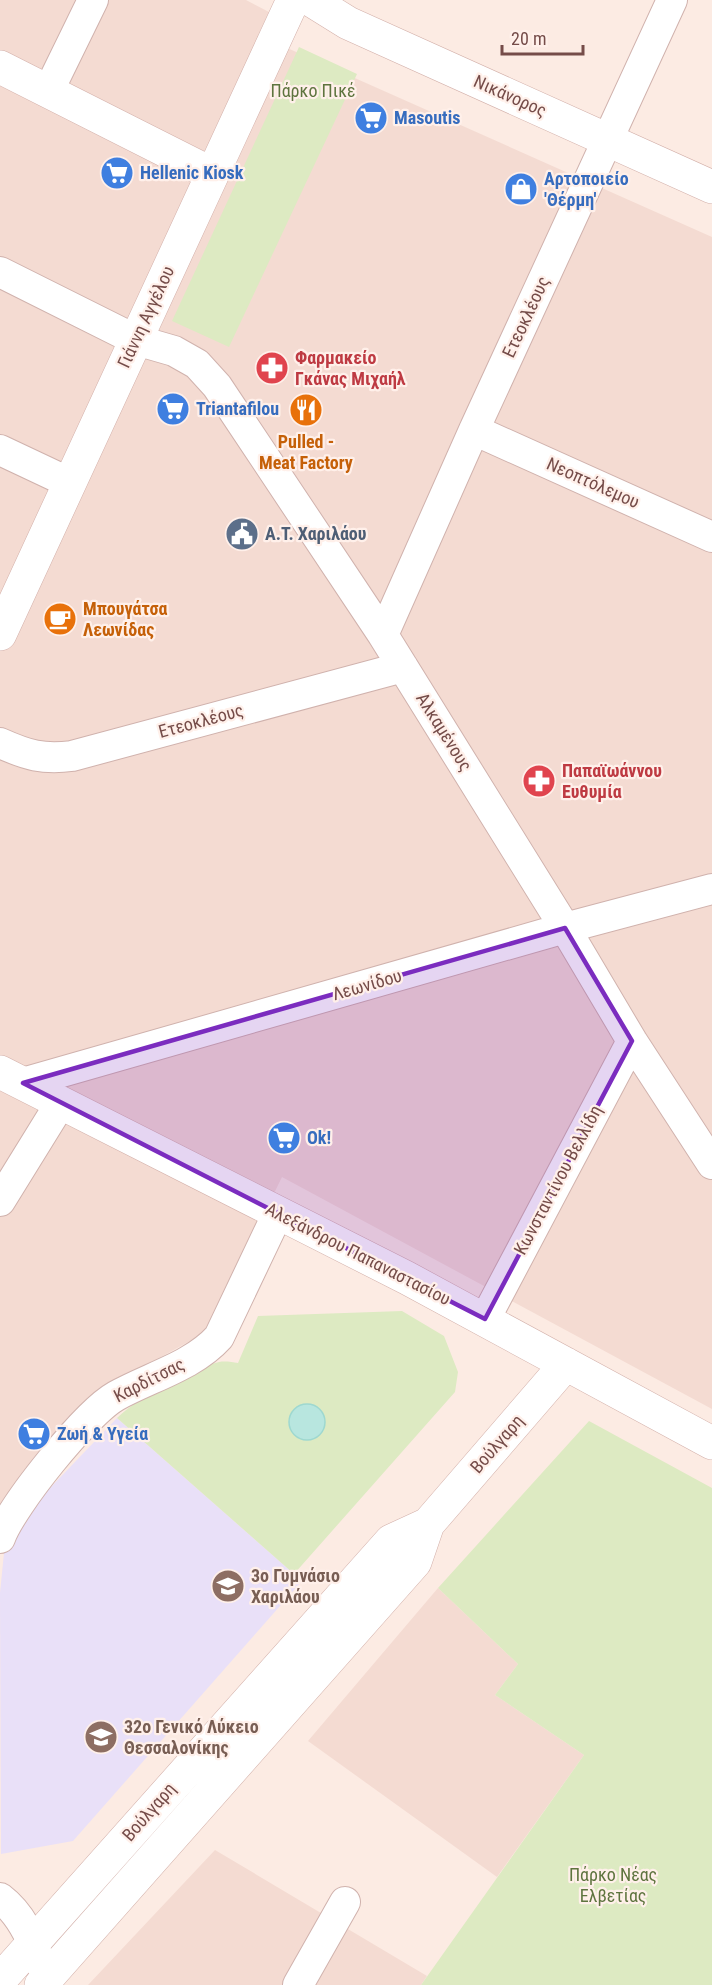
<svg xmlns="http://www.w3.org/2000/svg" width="712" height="1985" font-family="'Roboto Condensed',sans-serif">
  <rect width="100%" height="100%" fill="#fcebe3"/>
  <path fill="#f4dbd2" d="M0 0H246L269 12 258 35 712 237V1409L282 1177 206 1332 114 1383 0 1515Z
    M438 1588 518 1664 495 1695 584 1755 497 1877 308 1741Z
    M215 1850 427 1976 421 1985H88Z"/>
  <path fill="#e9e0f8" d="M117 1418 302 1581 73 1841 1 1854 0 1593 4 1553 16 1529 29 1510Z"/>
  <path fill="#ddeac2" d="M299 47 357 74 229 347 172 321Z
    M402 1311 444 1336 458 1372 455 1392 294 1574 117 1418C143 1394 185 1371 219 1362 225 1361 232 1362 238 1363L258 1316Z
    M589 1421 712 1488V1985H421L584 1755 495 1695 518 1664 438 1588Z"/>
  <path fill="#b8e6df" stroke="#9ed8d0" stroke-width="1.5" d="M289 1422a18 18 0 1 1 36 0a18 18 0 1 1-36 0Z"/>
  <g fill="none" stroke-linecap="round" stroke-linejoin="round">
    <g stroke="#d0b2ad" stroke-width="32">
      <path id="street" d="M48 92 93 0
        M0 272 136 340 174 351 197 364 217 386 383 635 565 928 632 1041 712 1164
        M474 430 712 537
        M0 450 70 483
        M383 635 474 430 672 0
        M0 743C27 755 43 760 72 756L403 667
        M23 1083 565 928 712 889
        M0 1201 60 1104
        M485 1319 632 1041
        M0 1538C12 1505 86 1413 116 1396 150 1377 193 1366 219 1337L278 1213
        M0 1898C21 1914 32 1938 40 1963
        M298 1985 345 1902"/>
    </g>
    <g stroke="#d3b0aa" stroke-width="34">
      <path id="secondary" d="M311 0 348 23 712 187
        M0 67 212 174
        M0 634 293 0
        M0 1072 407 1278 712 1443
        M0 1980 391 1541 428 1524
        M41 1985 415 1562 428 1524 566 1364"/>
    </g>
    <use href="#street" stroke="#fff" stroke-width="30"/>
    <use href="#secondary" stroke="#fff" stroke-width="33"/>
  </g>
  <path fill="#7b2cbf" fill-opacity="0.2" stroke="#7b2cbf" stroke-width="4.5" stroke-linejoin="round" d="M565 928 632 1041 485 1319 23 1083Z"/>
  <defs>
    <g id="supermarket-disc" transform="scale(1.725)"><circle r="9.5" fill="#3f7fe0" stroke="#fff0ea"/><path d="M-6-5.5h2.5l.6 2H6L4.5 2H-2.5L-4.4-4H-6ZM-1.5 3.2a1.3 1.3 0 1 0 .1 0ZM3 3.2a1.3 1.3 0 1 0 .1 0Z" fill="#fff"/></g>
    <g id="shop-disc" transform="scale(1.725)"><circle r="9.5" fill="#3f7fe0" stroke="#fff0ea"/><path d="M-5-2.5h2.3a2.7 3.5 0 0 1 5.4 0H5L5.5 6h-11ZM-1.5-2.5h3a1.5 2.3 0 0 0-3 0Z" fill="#fff"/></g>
    <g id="pharmacy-disc" transform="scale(1.725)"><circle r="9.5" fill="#e0444e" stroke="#fff0ea"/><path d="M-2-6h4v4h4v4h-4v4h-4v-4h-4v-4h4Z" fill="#fff"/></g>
    <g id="restaurant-disc" transform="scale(1.725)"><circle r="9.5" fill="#e8710a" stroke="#fff0ea"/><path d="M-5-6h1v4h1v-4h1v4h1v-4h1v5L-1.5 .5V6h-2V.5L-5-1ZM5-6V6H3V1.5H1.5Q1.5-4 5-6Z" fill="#fff"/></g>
    <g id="civic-disc" transform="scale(1.725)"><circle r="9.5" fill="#5c6f8a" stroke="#fff0ea"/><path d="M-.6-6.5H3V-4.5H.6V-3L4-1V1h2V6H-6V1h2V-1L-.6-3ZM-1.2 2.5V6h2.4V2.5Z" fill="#fff"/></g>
    <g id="cafe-disc" transform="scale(1.725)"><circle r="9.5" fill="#e8710a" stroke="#fff0ea"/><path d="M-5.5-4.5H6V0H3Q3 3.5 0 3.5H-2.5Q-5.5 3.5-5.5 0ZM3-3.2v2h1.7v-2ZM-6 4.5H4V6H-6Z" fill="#fff"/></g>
    <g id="school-disc" transform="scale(1.725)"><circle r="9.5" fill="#8d6e63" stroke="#fff0ea"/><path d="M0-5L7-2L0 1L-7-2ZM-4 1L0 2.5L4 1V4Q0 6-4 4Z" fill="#fff"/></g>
  </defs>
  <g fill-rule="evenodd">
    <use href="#supermarket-disc" x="371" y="118"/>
    <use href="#supermarket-disc" x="117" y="173"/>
    <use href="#shop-disc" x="521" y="189"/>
    <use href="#pharmacy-disc" x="272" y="368"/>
    <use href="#supermarket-disc" x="173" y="409"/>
    <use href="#restaurant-disc" x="306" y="410"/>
    <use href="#civic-disc" x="242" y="534"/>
    <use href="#cafe-disc" x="60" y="619"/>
    <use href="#pharmacy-disc" x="539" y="781"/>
    <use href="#supermarket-disc" x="284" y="1138"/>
    <use href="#supermarket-disc" x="34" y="1434"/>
    <use href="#school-disc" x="228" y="1586"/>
    <use href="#school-disc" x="101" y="1737"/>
  </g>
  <g text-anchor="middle" stroke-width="4.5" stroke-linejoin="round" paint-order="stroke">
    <g font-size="18" fill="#5e743e" stroke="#fff0ea">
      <text x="313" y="97">Πάρκο Πικέ</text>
      <text x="613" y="1881">Πάρκο Νέας<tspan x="613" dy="21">Ελβετίας</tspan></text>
    </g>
    <g font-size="18" fill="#754c49" stroke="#fff0ea">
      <text transform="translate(510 96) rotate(24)" y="6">Νικάνορος</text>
      <text transform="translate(146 317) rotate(-65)" y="6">Γιάννη Αγγέλου</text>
      <text transform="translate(526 317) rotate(-65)" y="6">Ετεοκλέους</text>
      <text transform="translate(593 483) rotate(24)" y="6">Νεοπτόλεμου</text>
      <text transform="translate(201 721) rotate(-15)" y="6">Ετεοκλέους</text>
      <text transform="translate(444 732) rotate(58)" y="6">Αλκαμένους</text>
      <text transform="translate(367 985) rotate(-16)" y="6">Λεωνίδου</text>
      <text transform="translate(558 1180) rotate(-62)" y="6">Κωνσταντίνου Βελλίδη</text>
      <text transform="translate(358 1254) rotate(27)" y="6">Αλεξάνδρου Παπαναστασίου</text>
      <text transform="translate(149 1380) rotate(-27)" y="6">Καρδίτσας</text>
      <text transform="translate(497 1444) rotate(-49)" y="6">Βούλγαρη</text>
      <text transform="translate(149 1812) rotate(-49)" y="6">Βούλγαρη</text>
    </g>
    <g font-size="18" font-weight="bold" fill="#366cbe" stroke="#fff0ea" text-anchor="start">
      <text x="394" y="124">Masoutis</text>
      <text x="140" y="179">Hellenic Kiosk</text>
      <text x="544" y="185">Αρτοποιείο<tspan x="544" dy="21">'Θέρμη'</tspan></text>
      <text x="196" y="415">Triantafilou</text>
      <text x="307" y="1144">Ok!</text>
      <text x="57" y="1440">Ζωή &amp; Υγεία</text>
    </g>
    <g font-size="18" font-weight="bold" fill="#be3a42" stroke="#fff0ea" text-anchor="start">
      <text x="295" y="364">Φαρμακείο<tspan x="295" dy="21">Γκάνας Μιχαήλ</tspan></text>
      <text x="562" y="777">Παπαϊωάννου<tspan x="562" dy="21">Ευθυμία</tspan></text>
    </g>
    <g font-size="18" font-weight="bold" fill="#c56008" stroke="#fff0ea">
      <text x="306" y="448">Pulled -<tspan x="306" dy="21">Meat Factory</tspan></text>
      <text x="83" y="615" text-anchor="start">Μπουγάτσα<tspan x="83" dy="21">Λεωνίδας</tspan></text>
    </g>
    <g font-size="18" font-weight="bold" fill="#4e5e75" stroke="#fff0ea" text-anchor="start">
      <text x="265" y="540">Α.Τ. Χαριλάου</text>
    </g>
    <g font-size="18" font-weight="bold" fill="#785e54" stroke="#fff0ea" text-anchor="start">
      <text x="251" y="1582">3ο Γυμνάσιο<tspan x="251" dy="21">Χαριλάου</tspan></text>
      <text x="124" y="1733">32ο Γενικό Λύκειο<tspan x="124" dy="21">Θεσσαλονίκης</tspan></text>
    </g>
  </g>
  <path d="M502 45v9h81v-9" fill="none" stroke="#754c49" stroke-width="3"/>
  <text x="511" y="45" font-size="18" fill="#754c49" stroke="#fff0ea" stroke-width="4.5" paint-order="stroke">20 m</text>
</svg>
